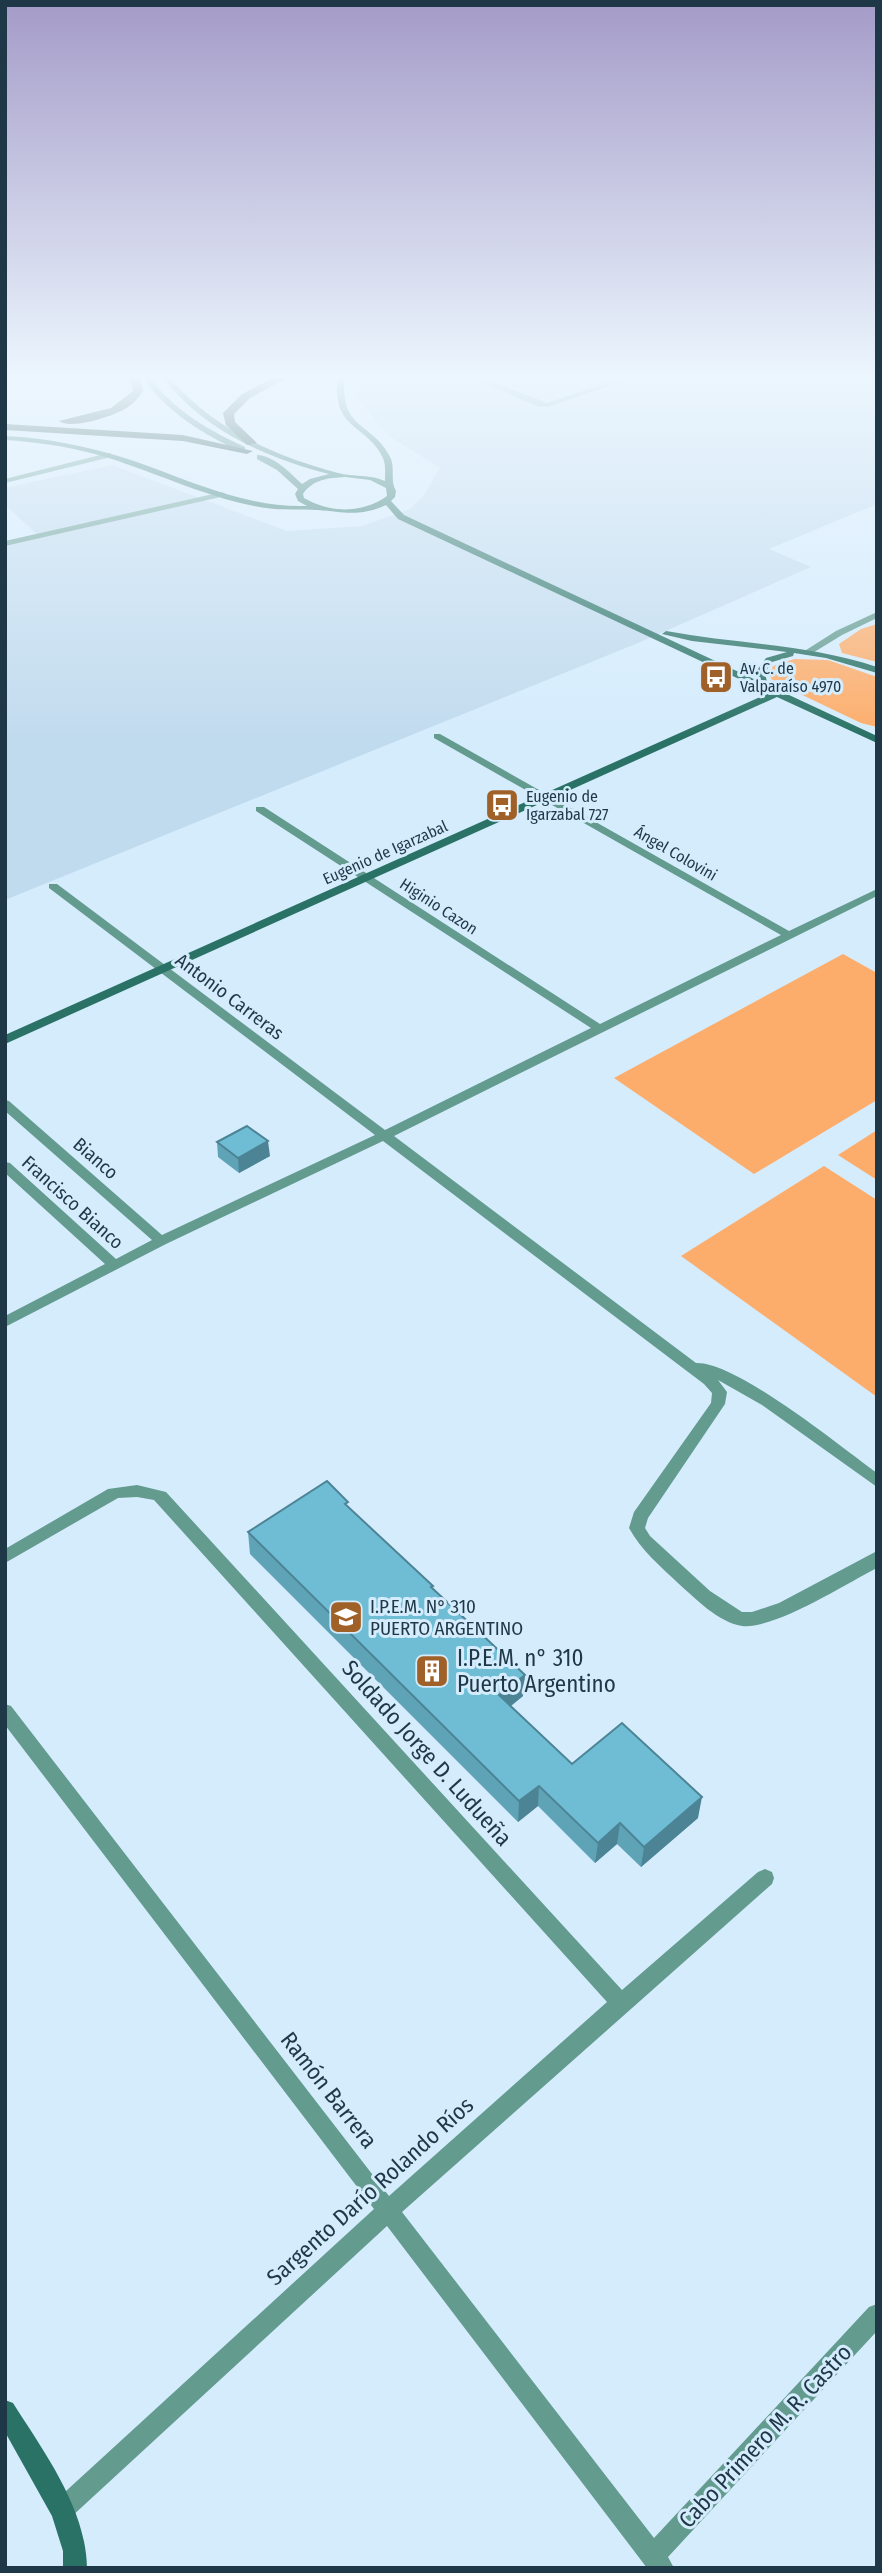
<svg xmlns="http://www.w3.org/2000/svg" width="882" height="2573" font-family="'Fira Sans Condensed',sans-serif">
  <rect width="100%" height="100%" fill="#d5ecfd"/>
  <path fill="#c1dbee" d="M368 378H877V504L769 549 811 567 638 643 5 900V543L38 535 5 505V488L112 465 287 531 362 526 410 509 424 495 440 468 389 436 356 396Z"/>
  <path fill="#fdad6b" d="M877 624V662L842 653 839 644 861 629Z
    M794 659 828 660 877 677V727L861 723 773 681 769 675 773 666Z
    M843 954 877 973V1100L754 1174 614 1078Z
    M877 1130V1180L838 1155Z
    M824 1166 877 1200V1397L681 1256Z"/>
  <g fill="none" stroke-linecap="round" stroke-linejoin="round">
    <path fill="#649b8f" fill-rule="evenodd" d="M472 378H482L547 403 622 378H633L547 407 537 406Z
      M108 453H111V457L5 483V479Z
      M222 492 226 494 225 496 5 546V541Z"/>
    <path fill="#649b8f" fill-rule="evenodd" d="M877 612V618L842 635 811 654 803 652 836 631Z
      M434 734H440L789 931 877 889V896L394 1136 696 1363C736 1361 841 1447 877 1473V1487L762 1405 718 1380 727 1392 725 1404 648 1518 645 1528 650 1536 710 1591 742 1612H752L779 1603 877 1551V1567L875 1569C846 1584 773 1630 742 1626 718 1622 696 1599 679 1584 661 1567 641 1550 629 1528L634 1512 711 1403 712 1393 704 1384 383 1141 166 1244 5 1327V1316L105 1264 5 1173V1162L10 1163 116 1259 152 1240 5 1111V1100L9 1101 162 1235 375 1135 49 888V884H57L385 1130 591 1028 256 811V807H264L600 1024 781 935 434 738Z
      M137 1485 166 1492 622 1990 758 1872 765 1869 772 1872 774 1878 772 1884 402 2212 654 2538 869 2307 877 2304V2331L668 2557 674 2568H647L387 2226 70 2518 62 2522 54 2518 50 2510 54 2502 374 2209 5 1725V1704L11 1706 389 2196 607 2002 154 1500 137 1497 118 1498 5 1563V1549L108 1489Z"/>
    <path fill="#2a7265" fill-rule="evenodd" d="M143 378H150C175 411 208 430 245 447V451C236 451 227 445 219 441 189 425 163 406 143 378Z
      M163 378H170C213 429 274 456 338 473 353 477 369 474 385 481 385 474 386 465 383 458 366 423 331 430 338 378H345C338 430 375 423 391 459 395 470 390 481 396 491L395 497 391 501 404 515 758 681 755 673 766 658 787 652 692 641 662 634 666 631C736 644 808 644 877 667V673L826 658 794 653 793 656 772 662 765 673 767 682 774 688 877 736V743L777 697 5 1044V1035L769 693 398 519 386 505C360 517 344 512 318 510 296 509 276 511 254 506 199 495 149 469 95 454 65 446 36 442 5 440V436C49 438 90 447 131 460 189 480 245 508 307 506L298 501 295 494 298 489 277 470 257 459V455C275 456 290 473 302 484L310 479 329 474C265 457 205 431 163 378ZM345 477 370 480 386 488 387 496C362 514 330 513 304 498L303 494C313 479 329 478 345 477Z
      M5 2400 13 2403C44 2452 86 2508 87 2568H63V2551L52 2516 5 2432Z"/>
    <path fill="#00372e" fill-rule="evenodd" d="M130 378H140L143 391C139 397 134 403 128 407 115 416 71 430 59 421L111 408 133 391Z
      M273 378H287L250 398 234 414 235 422 257 443 247 445 226 425 223 413 242 394Z
      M5 424 183 435 253 451 247 454 183 441 5 430Z"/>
  </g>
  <path fill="#5fa3b7" d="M217 1142 270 1156 239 1173 218 1157Z
    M349 1507 433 1589 525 1675 523 1696 511 1706 572 1764 698 1818 641 1867 617 1844 595 1863 538 1806 518 1822 250 1554 248 1532Z"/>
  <path fill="#4d8495" d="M268 1141 270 1156 239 1173 238 1158Z
    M525 1675 523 1696 498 1716 499 1695Z
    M539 1786 538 1806 518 1822 519 1801Z
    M702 1797 698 1818 641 1867 644 1847Z
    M620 1823 617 1844 595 1863 598 1843Z"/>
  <path fill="#6ebdd5" stroke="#4d8495" stroke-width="2" d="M247 1126 268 1141 238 1158 217 1142Z
    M327 1481 348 1502 345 1504 433 1586 431 1587 525 1675 499 1695 572 1764 622 1723 702 1797 644 1847 620 1823 598 1843 539 1786 519 1801 248 1532Z"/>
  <linearGradient id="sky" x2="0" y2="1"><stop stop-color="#a49bc8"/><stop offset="0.51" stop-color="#ecf6fe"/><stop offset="1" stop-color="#ecf6fe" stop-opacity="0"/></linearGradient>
  <rect width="882" height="738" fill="url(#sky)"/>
  <defs>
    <g id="bus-square" transform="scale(1.75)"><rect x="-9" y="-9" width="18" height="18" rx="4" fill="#a06128" stroke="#d5ecfd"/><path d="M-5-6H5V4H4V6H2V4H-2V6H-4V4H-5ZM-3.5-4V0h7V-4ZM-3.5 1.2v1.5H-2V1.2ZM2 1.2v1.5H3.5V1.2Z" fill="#fff"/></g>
    <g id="school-square" transform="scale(1.75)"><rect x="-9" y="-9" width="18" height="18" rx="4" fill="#a06128" stroke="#d5ecfd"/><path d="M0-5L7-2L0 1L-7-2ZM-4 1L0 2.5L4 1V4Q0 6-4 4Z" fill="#fff"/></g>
    <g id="building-square" transform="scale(1.75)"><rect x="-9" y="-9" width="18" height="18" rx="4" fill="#a06128" stroke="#d5ecfd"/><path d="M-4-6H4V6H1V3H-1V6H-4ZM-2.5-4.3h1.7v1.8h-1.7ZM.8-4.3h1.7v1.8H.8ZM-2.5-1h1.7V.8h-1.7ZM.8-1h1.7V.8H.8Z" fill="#fff"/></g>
  </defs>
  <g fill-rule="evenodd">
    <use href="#bus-square" x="716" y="677"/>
    <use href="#bus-square" x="502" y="805"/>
    <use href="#school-square" x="346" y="1617"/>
    <use href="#building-square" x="432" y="1671"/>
  </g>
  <g text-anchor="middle" stroke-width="6" stroke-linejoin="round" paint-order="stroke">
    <g font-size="16" fill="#1f3848" stroke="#d5ecfd" text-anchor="start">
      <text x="740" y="674">Av. C. de<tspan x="740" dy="18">Valparaíso 4970</tspan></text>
      <text x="526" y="802">Eugenio de<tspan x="526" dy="18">Igarzabal 727</tspan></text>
    </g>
    <g font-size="16" fill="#1f3848" stroke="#d5ecfd">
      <text transform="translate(385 852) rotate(-24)" y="6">Eugenio de Igarzabal</text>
      <text transform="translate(676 853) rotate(30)" y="6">Ángel Colovini</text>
      <text transform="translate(439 906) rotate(33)" y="6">Higinio Cazon</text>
    </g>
    <g font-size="19" fill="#1f3848" stroke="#d5ecfd">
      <text transform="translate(230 996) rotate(37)" y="7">Antonio Carreras</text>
      <text transform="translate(96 1158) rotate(41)" y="7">Bianco</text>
      <text transform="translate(73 1202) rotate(42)" y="7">Francisco Bianco</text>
    </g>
    <g font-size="19" fill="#1f3848" stroke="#d5ecfd" text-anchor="start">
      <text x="370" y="1613">I.P.E.M. N° 310<tspan x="370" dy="22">PUERTO ARGENTINO</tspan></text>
    </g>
    <g font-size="23" fill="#1f3848" stroke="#d5ecfd" text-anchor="start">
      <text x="457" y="1666">I.P.E.M. n° 310<tspan x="457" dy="26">Puerto Argentino</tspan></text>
    </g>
    <g font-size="23" fill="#1f3848" stroke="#d5ecfd">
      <text transform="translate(427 1753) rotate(48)" y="8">Soldado Jorge D. Ludueña</text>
      <text transform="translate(329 2090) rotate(52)" y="8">Ramón Barrera</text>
      <text transform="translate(370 2191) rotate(-42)" y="8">Sargento Darío Rolando Ríos</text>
      <text transform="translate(765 2436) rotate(-47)" y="8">Cabo Primero M. R. Castro</text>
    </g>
  </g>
  <rect width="882" height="2573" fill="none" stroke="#1f3848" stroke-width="14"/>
</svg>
